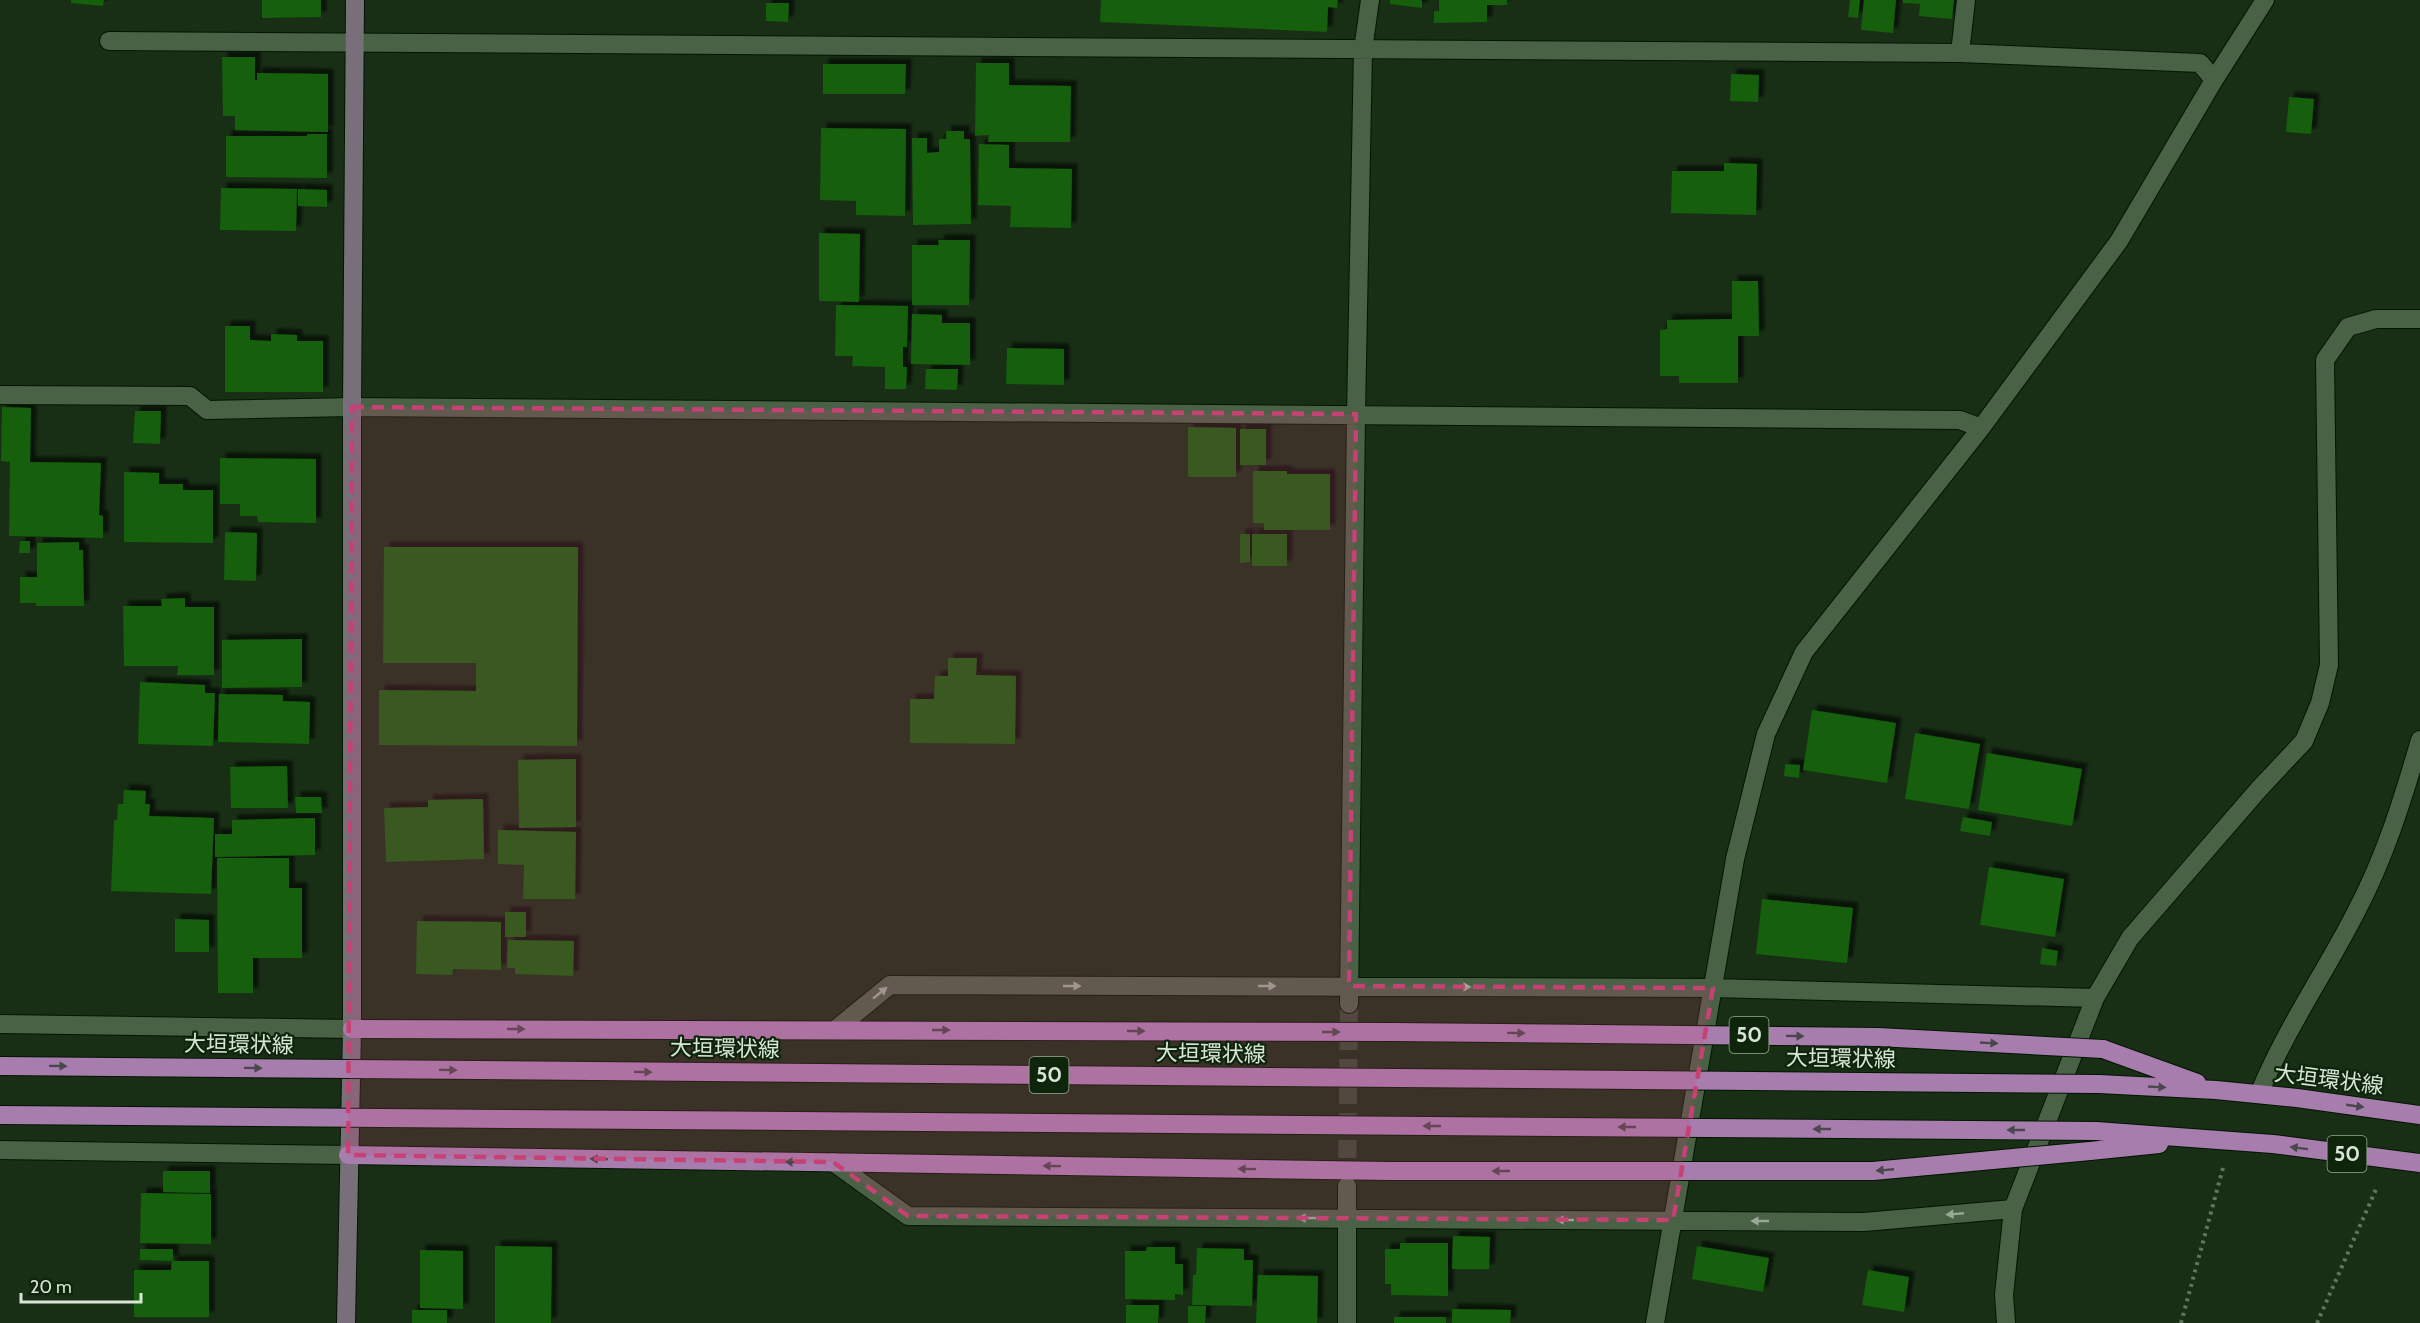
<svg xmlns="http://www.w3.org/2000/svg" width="2420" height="1323" font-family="Cabin,'Noto Sans JP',sans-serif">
  <defs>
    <filter id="shadow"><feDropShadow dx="5.5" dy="-5.5" stdDeviation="1.5" flood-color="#0009"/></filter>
  </defs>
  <rect width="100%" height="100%" fill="#182f15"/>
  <path fill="#145e0c" filter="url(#shadow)" d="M71 0H104L103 6 71 3Z
    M262 0H321V17L262 18Z
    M1101 0H1338L1337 8 1328 7 1327 32 1100 22Z
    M1390 0H1422V8L1390 4Z
    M1439 0H1507V5H1487V22L1434 23V11H1439Z
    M1850 0H1860L1858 18 1848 17Z
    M1864 0H1896L1893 33 1861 30Z
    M1903 0H1954L1952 19 1919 16 1920 4 1903 3Z
    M766 3H789L788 22 766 21Z
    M222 57H255V80H257V73L328 74V132L235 130V116H223Z
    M976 63H1009V85L1071 86 1070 142H988L989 135 975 136Z
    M823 64H906L905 94H823Z
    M1731 74 1759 75 1758 102 1730 101Z
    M2289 97 2314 99 2311 134 2286 132Z
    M821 128 906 129 905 216 856 215V201L820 200Z
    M946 131H964V139H970L971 224 913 225 912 138H927V153L939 152V139H946Z
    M307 134H327V178L226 177V136H307Z
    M979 144 1009 145V168L1072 169 1071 228 1010 227 1011 206 978 205Z
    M1724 163 1757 164 1756 215 1671 213 1672 171H1724Z
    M221 188 297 189 296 231 220 230Z
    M298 189 327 190V207L298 206Z
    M819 233 860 234 859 302 819 301Z
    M938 240H970L969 305H912V245H939Z
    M1732 281H1758L1759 336H1738V383H1679V376H1660V330L1667 329V320L1732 319Z
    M836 305 908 306 907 347H903V367H907L906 389H885V367L852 366 853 356H835Z
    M912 314 942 315V323H970V365L911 364Z
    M225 326H250V340L271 341V334L297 335V341H323V392H225Z
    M1007 348 1064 349V385L1006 384Z
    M926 369H958L957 390 925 389Z
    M2 407 31 408 30 462 101 463 99 515 103 516V538L9 536 10 462 1 461Z
    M135 411H161L160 444 133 443Z
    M1188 427 1236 428V477H1188Z
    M1240 429H1266V465H1240Z
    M220 458 316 459V523L258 522 257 516H240V504H220Z
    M1253 471H1287V474H1330V530H1264V523H1253Z
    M124 472 159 473V484H183V490H213V543L124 542Z
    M225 532 257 533 256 581 224 580Z
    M1240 534H1250V562L1240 563Z
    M1252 534H1287V566H1252Z
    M20 541H30V553H19Z
    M79 542V550H83L84 606H36V603H20V577H37V543Z
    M384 547H578L577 746 379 745V690L476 691V663H383Z
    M185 598V607H214V675H177L178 666H124L123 606H162L161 599Z
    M302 639V687L222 688V640Z
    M948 658H977L976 675 1016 676 1015 744 910 743V699H934L935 676H948Z
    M140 682 205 685V693H215L213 746 138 744Z
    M219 694 283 695V701L310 702 309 744 218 742Z
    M1812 710 1896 723 1887 783 1803 770Z
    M1915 733 1980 744 1969 809 1905 799Z
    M1987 753 2082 769 2072 826 1978 810Z
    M576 759V827L519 828 518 760Z
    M1785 764 1800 765 1799 778 1784 776Z
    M287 766 288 808H231L230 767Z
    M124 790 146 791 145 804H150L149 816 214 818 211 894 111 891 114 820H117L118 804H123Z
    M295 797H321L322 813H296Z
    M483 799 484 859 386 862 384 808 428 807V800Z
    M1963 817 1992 822 1990 836 1960 831Z
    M315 818V855L215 857V834H232V820Z
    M498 830 576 832 575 899H523L524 865 498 864Z
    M217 858H289V888H302V958H253V993H218Z
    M1989 867 2064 879 2055 937 1980 925Z
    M1762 899 1853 908 1847 963 1756 954Z
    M505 912H526V937H505Z
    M175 919 209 920V952H175Z
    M417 921 501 922V970L453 969 452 975 416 974Z
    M508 940 574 941 573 976 515 974V968H507Z
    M2042 948 2058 951 2056 966 2040 964Z
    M163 1171H210V1193L163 1192Z
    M141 1193 211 1194V1244L140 1243Z
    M1453 1236 1490 1237 1489 1269H1452Z
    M1400 1243H1448V1296L1391 1295V1284H1385V1249H1400Z
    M495 1246 552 1247 551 1323H495Z
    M1697 1246 1769 1258 1763 1292 1692 1279Z
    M1147 1247H1175V1264H1183V1295L1175 1294V1300L1125 1299V1251H1146Z
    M1197 1248 1244 1249V1260H1253L1252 1306 1192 1305 1193 1275H1196Z
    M140 1249H173V1261L140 1260Z
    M420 1250 463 1251V1309L420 1308Z
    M172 1261H209V1317H134V1270H171Z
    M1868 1270 1909 1277 1904 1312 1862 1305Z
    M1258 1275 1318 1276 1317 1323H1256Z
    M1126 1305H1159L1158 1323H1126Z
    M1188 1306H1206L1205 1323H1188Z
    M1452 1309 1511 1310 1510 1323H1452Z
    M412 1310H447V1323H412Z
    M1394 1317H1446V1323H1394Z"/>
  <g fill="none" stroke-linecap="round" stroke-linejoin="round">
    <path stroke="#354a32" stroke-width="18" stroke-dasharray="18 9" stroke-linecap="butt" d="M1347 1185 1349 1004"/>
    <g stroke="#021601" stroke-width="20">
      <path id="street" d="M109 41 1960 53 2200 63 2214 80
        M1960 53 1966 0
        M0 395 190 396 207 410 352 407 1960 420 1981 428
        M1349 1004 1356 414 1363 50 1370 0
        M0 1024 352 1029
        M835 1030 890 985 1713 988 2095 998
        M2259 1094C2285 1030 2325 973 2356 912 2385 857 2403 799 2420 740
        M0 1150 348 1155
        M833 1162 908 1216 1864 1222 2013 1209
        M1347 1186V1323
        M1655 1323 1735 859 1766 734 1804 652 1981 428 2119 241 2214 80 2265 0
        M2006 1323 2004 1295 2013 1209 2095 998 2130 938 2259 789 2304 741 2320 703 2329 665 2325 360 2348 327 2376 319H2420"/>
    </g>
    <g stroke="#021601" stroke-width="20">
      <path id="secondary" d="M346 1323 352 1029V407L355 0"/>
    </g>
    <g stroke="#021601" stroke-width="20">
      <path id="primary" d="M352 1029 1394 1032
        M2103 1049 2197 1083
        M2099 1084 2216 1090 2297 1098
        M2096 1131 2273 1144
        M2090 1151 2159 1144
        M348 1155 1390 1171"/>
    </g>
    <path stroke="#61755f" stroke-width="4" stroke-dasharray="3 4.5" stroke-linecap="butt" d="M2181 1323 2223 1168
      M2317 1323 2377 1187"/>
    <use href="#street" stroke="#496145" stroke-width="18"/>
    <use href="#secondary" stroke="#786f7a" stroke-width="18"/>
    <use href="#primary" stroke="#a77dae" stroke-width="18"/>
    <g stroke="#021601" stroke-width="20" stroke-linecap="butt">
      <path id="primary-bridge" d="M1394 1032 1878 1037 2103 1049
        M0 1066 2099 1084
        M2297 1098 2420 1115
        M0 1115 2096 1131
        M2273 1144 2420 1163
        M1390 1171H1873L2090 1151"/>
    </g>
    <use href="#primary-bridge" stroke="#a77dae" stroke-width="18"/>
  </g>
  <defs><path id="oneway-solid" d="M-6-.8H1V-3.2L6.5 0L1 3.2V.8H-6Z" transform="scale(1.5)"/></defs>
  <g fill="#98aa95">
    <use href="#oneway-solid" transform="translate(1072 986)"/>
    <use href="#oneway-solid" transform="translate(1267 986)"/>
    <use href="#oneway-solid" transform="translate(1462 987)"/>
    <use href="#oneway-solid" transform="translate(880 993) rotate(-39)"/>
    <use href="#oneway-solid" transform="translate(1955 1214) rotate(175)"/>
    <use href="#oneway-solid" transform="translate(1307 1218) rotate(-180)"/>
    <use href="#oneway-solid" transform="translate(1565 1220) rotate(-180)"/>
    <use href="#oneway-solid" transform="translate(1760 1221) rotate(-180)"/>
  </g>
  <g fill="#4b484d">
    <use href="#oneway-solid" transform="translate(516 1029)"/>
    <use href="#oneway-solid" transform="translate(941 1030)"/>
    <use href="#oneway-solid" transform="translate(1136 1031)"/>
    <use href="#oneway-solid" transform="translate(1331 1032)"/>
    <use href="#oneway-solid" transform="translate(1516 1033) rotate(1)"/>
    <use href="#oneway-solid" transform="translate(1795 1036) rotate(1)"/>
    <use href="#oneway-solid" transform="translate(1989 1043) rotate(3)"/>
    <use href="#oneway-solid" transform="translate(58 1066) rotate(1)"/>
    <use href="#oneway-solid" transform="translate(253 1068) rotate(1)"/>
    <use href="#oneway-solid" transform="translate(448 1070) rotate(1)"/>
    <use href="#oneway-solid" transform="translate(643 1072) rotate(1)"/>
    <use href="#oneway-solid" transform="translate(2157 1087) rotate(3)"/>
    <use href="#oneway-solid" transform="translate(2355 1106) rotate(8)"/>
    <use href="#oneway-solid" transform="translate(1432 1126) rotate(-180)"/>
    <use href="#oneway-solid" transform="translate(1627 1127) rotate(-180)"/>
    <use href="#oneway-solid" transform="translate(1822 1129) rotate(-180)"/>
    <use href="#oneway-solid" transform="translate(2016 1130) rotate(-180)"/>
    <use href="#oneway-solid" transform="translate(2299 1148) rotate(-173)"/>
    <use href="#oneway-solid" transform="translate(599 1159) rotate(-179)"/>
    <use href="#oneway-solid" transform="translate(794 1162) rotate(-179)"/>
    <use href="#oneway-solid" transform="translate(1052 1166) rotate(-179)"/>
    <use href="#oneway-solid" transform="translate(1247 1169) rotate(-179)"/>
    <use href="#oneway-solid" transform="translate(1885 1170) rotate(175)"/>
    <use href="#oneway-solid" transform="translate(1501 1171) rotate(-180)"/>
  </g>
  <path fill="#c64174" fill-opacity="0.2" stroke="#c64174" stroke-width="4.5" stroke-dasharray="12 8" stroke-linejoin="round" d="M352 407 1356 414 1349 986 1713 988 1673 1220 908 1216 833 1162 348 1155Z"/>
  <g text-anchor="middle" stroke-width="4.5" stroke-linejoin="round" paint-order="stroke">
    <g fill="#0e250c" stroke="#9bac99" stroke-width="1.5">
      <rect x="1729.5" y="1017" width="39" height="36" rx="4.5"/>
      <rect x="1029.5" y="1057" width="39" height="36" rx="4.5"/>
      <rect x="2327.5" y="1136" width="39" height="36" rx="4.5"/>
    </g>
    <g font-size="21" font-weight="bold" fill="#d8e6d6">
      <text x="1749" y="1042">50</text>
      <text x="1049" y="1082">50</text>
      <text x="2347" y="1161">50</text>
    </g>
    <g font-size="22" fill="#d8e6d6" stroke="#0e250c">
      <text transform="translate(239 1044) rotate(1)" y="8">大垣環状線</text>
      <text transform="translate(725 1048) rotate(1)" y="8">大垣環状線</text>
      <text transform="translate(1211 1053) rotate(1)" y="8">大垣環状線</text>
      <text transform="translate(1841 1058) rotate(1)" y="8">大垣環状線</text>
      <text transform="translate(2329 1079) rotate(7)" y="8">大垣環状線</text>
    </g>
  </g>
  <path d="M21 1293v9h120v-9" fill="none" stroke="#d8e6d6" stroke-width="3"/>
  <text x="30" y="1293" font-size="18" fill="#d8e6d6" stroke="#0e250c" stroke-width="4.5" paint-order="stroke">20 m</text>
</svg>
